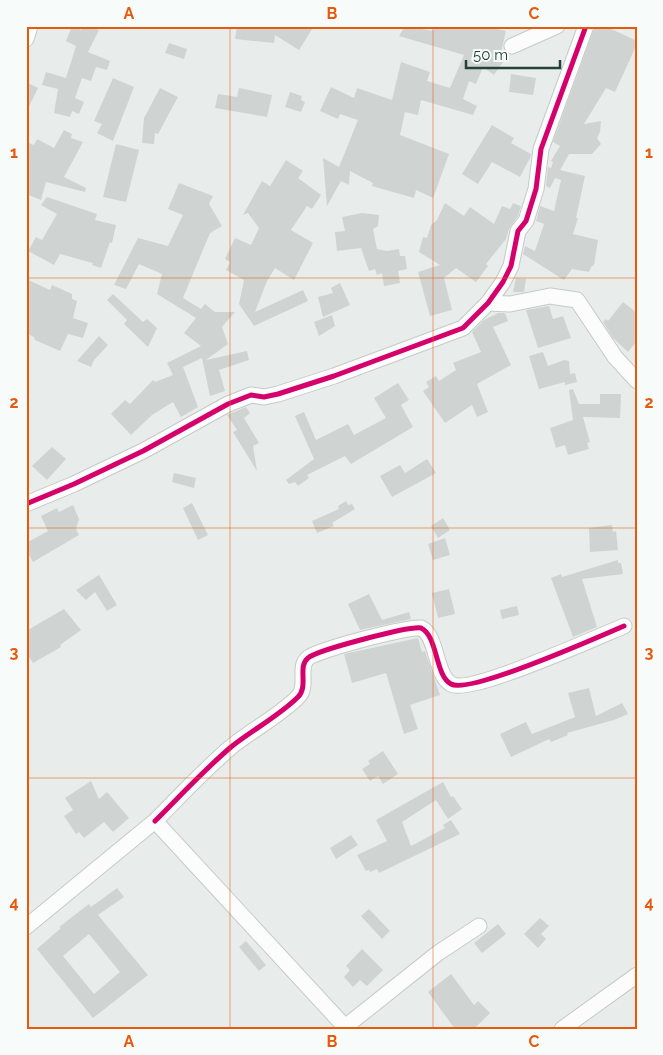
<svg xmlns="http://www.w3.org/2000/svg" width="663" height="1055" font-family="Raleway,sans-serif">
  <rect width="100%" height="100%" fill="#e8edeb"/>
  <path fill="#cfd4d2" fill-rule="evenodd" d="M72 26 81 30 83 26H90L99 30 88 52 110 61 107 70 96 67 91 81 82 78 75 98 84 102 79 114 72 111 70 117 54 113 58 89 42 85 46 72 66 78 76 46 66 41Z
    M237 26 291 29 292 26H314L299 50 275 35 274 43 235 39Z
    M405 26 433 31 435 26H482L506 31 501 52 507 56 494 75 483 67 476 84 469 81 463 99 477 106 473 115 421 100 418 115 405 112 400 135 449 154 433 198 416 190 414 198 372 186 373 183 350 171 349 185 341 181 327 206 323 158 339 167 358 120 340 114 338 119 320 111 331 87 354 98 357 88 392 100 401 62 430 72 427 81 450 88 464 55 399 36Z
    M595 26H605L637 41V44L615 92 606 88 584 124 601 121 600 132 597 138 601 144 592 154H569L560 170 585 176 576 218H578L573 234 598 240 594 265 591 267 589 272 572 269 564 280 523 254 525 246 535 251 544 224 536 221 540 206 554 211 561 180 555 178 550 188 546 186 548 167 551 168 553 162 551 161 560 146 553 142Z
    M169 43 187 49 184 59 165 53Z
    M511 74 536 78 533 95 509 92Z
    M113 78 134 87 113 141 97 133 102 124 94 121Z
    M26 82 38 88 26 113Z
    M160 88 178 97 158 134 155 133 154 144 142 143 144 118Z
    M239 88 272 95 267 117 215 108 218 94 237 97Z
    M290 92 302 96 301 100 305 102 301 112 285 107Z
    M492 125 514 138 511 143 531 154 530 158 520 177 492 162 478 184 462 174Z
    M64 130 72 134 71 138 83 142 64 177 86 188 85 192 46 182 41 200 26 194V142L34 145 37 139 54 148Z
    M116 144 139 150 126 202 103 197Z
    M286 160 303 171 298 178 321 195 312 209 307 206 291 230 313 243 294 280 275 268 267 281 255 312 303 290 308 301 254 326 239 304 244 280 226 270 230 262 225 259 235 238 251 245 259 228 248 213 243 215 262 181 270 186Z
    M179 183 213 196 209 204 222 226 210 233 183 298 201 309 205 304 215 312H235L222 327 228 344 206 360 247 351 249 360 219 370 225 391 210 396 202 358 183 367 198 407 181 417 173 402 152 415 131 435 111 414 125 400 130 404 153 380 155 382 173 375 167 363 201 346 184 333 196 318 157 294 162 274 139 264 126 289 114 285 138 238 168 246 183 215 168 209Z
    M47 197 97 214 95 220 116 225 112 243 110 242 101 268 92 265 93 263 60 254 54 265 28 251 36 237 42 240 57 214 41 205Z
    M445 203 464 216 470 207 494 224 502 206 510 209 513 203 521 206 518 216 509 229 506 239 486 264 488 266 476 282 456 268 444 278 452 310 430 316 418 272 440 265 419 252 423 237 427 238 431 225 437 220Z
    M362 213 379 215 378 226 373 229 377 249 387 251 399 249 400 256H405L407 269 398 271 400 283 384 286 382 273 377 275 375 269 369 271 361 248 337 251 335 232 345 231 342 217Z
    M516 278 526 279 524 292H513Z
    M26 279 50 290 52 285 72 294V299L77 301 73 318 88 323 83 338 68 334 60 351 35 340 34 337 26 333Z
    M340 283 350 305 323 317 318 297 333 293 331 288Z
    M113 294 143 322 147 319 157 328 148 347 124 324 127 320 107 300Z
    M623 302 637 313V341L628 352 613 338 603 322 606 319 608 321Z
    M549 306 553 319 563 316 571 338 538 348 526 310Z
    M498 313H505L508 321 493 327 511 365 477 384 488 412 477 417 472 405 445 423 423 391 429 387 426 382 436 376 439 381 456 370 453 363 481 352 472 332 484 320Z
    M332 315 335 326 319 336 314 322Z
    M99 336 108 345 94 360 91 367 77 361Z
    M543 352 548 366 564 360 569 361 570 374 575 373 577 382 565 385V382L539 389 529 356Z
    M398 383 409 400 401 405 413 427 351 464 345 456 307 475 309 478 298 486 295 482 289 484 286 480 314 459 295 416 304 412 316 440 348 424 354 435 386 418 374 398Z
    M573 389 579 404H600V394H621L620 418 583 417 590 442 587 443 589 449 568 455 565 445 556 448 550 428 573 420 569 390Z
    M246 407 250 413 244 418 259 443 253 446 257 471 233 432 237 430 227 415Z
    M52 447 66 459 47 480 32 466Z
    M427 459 436 473 392 497 380 476 400 465 405 473Z
    M174 473 196 478 194 488 172 482Z
    M346 501 348 505 352 504 355 509 332 523 334 526 317 533 312 521 339 509 338 506Z
    M192 503 208 535 198 540 183 508Z
    M73 505 79 519 76 529 79 535 33 562 26 550V543L48 531 41 516 57 508 59 512Z
    M443 518 450 530 438 538 431 526Z
    M612 525 613 532 616 531 618 550 590 552 589 528Z
    M445 538 450 555 433 560 428 544Z
    M618 560V563H621L623 574 582 579 597 627 573 637 551 578 561 574 562 577Z
    M99 575 117 605 107 611 95 592 86 600 76 590Z
    M449 589 455 614 438 618 432 593Z
    M369 594 382 620 409 612 411 619 360 630 348 604Z
    M517 606 519 615 502 619 500 610Z
    M64 609 81 630 60 645 61 647 33 663 26 652V631Z
    M418 638 422 652 425 651 440 695 410 705 418 729 404 734 386 673 352 683 344 654Z
    M589 688 596 716 622 703 628 714 614 720 567 733 568 735 551 742 549 739 511 757 500 734 526 722 532 734 575 717 568 693Z
    M383 751 398 774 383 784 378 776 370 781 362 769 370 764 368 761Z
    M91 781 99 799 107 792 129 818 113 832 104 822 84 838 79 832 76 834 64 816 73 810 65 798Z
    M443 782 451 797 453 796 462 809 448 819 436 800 402 822 411 846 445 828 443 825 451 820 460 834 379 873 377 869 370 872 369 870 366 871 357 855 387 841 376 820Z
    M351 835 358 845 336 859 330 848Z
    M117 888 124 897 98 915 148 975 93 1018 37 949 61 928 59 927 89 904 91 907ZM89 934 120 972 94 994 63 956Z
    M369 909 390 931 382 939 361 916Z
    M540 918 549 926 541 934 546 939 538 948 524 934Z
    M498 924 506 934 482 953 474 943Z
    M246 941 266 965 259 971 239 947Z
    M362 949 383 970 367 986 360 980 353 987 344 977 350 970 346 966Z
    M451 974 474 1005 478 1001 490 1013 474 1029H455L428 992Z"/>
  <g fill="none" stroke-linecap="round" stroke-linejoin="round">
    <g stroke="#c5cac8" stroke-width="17">
      <path id="street" d="M26 39 30 26
        M512 46 557 26
        M488 303 510 304 550 296 577 300 615 357 637 381
        M26 504 74 484 143 451 228 404 251 395 264 397 278 394 334 376 463 328 488 303 503 282 511 266 518 231 526 221 536 189 541 149 586 26
        M155 821C180 796 204 770 231 747 252 730 279 716 298 697 309 686 297 667 308 658 317 650 409 626 421 628 438 636 435 676 451 684 469 695 600 636 624 626
        M26 927 155 821 347 1029
        M345 1027 438 953 479 926
        M562 1029 637 975"/>
    </g>
    <use href="#street" stroke="#fcfcfc" stroke-width="15"/>
    <g stroke="#f7fbf9" stroke-width="8">
      <path id="cycleway" d="M26 504 74 484 143 451 228 404 251 395 264 397 278 394 334 376 463 328 488 303 503 282 511 266 518 231 526 221 536 189 541 149 586 26
        M155 821C180 796 204 770 231 747 252 730 279 716 298 697 309 686 297 667 308 658 317 650 409 626 421 628 438 636 435 676 451 684 469 695 600 636 624 626"/>
    </g>
    <use href="#cycleway" stroke="#d6006c" stroke-width="5"/>
  </g>
  <path fill="none" stroke="#e8590c" stroke-width="1" stroke-opacity="0.55" d="M230 26V1029M433 26V1029M26 278H637M26 528H637M26 778H637"/>
  <rect width="663" height="1055" fill="none" stroke="#f7fbf9" stroke-width="55"/>
  <path d="M466 60v8h94v-8" fill="none" stroke="#24423a" stroke-width="2.5"/>
  <text x="473" y="60" font-size="15" fill="#24423a" stroke="#f7fbf9" stroke-width="4" paint-order="stroke">50 m</text>
  <rect x="28" y="28" width="608" height="1000" fill="none" stroke="#e8590c" stroke-width="2"/>
  <g font-size="16" text-anchor="middle" font-weight="bold" fill="#e8590c">
    <text x="129" y="19">A</text>
    <text x="332" y="19">B</text>
    <text x="534" y="19">C</text>
    <text x="14" y="158">1</text>
    <text x="649" y="158">1</text>
    <text x="14" y="408">2</text>
    <text x="649" y="408">2</text>
    <text x="14" y="658">3</text>
    <text x="649" y="658">3</text>
    <text x="14" y="908">4</text>
    <text x="649" y="908">4</text>
    <text x="129" y="1047">A</text>
    <text x="332" y="1047">B</text>
    <text x="534" y="1047">C</text>
  </g>
</svg>
